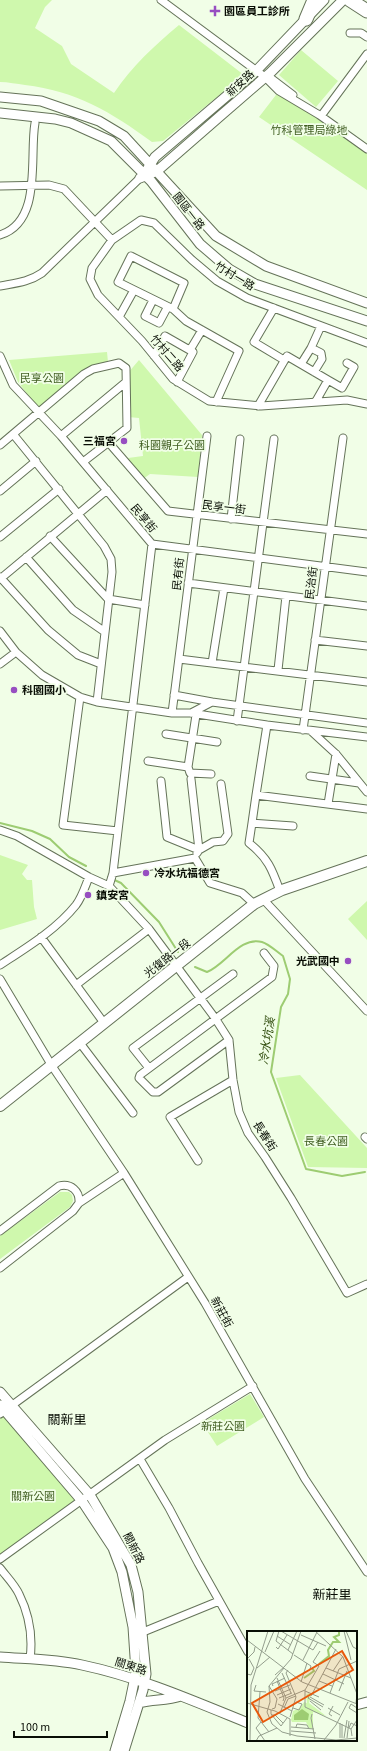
<svg xmlns="http://www.w3.org/2000/svg" width="367" height="1751" font-family="'Source Sans 3','Noto Sans TC',sans-serif">
  <rect width="100%" height="100%" fill="#f1fee7"/>
  <path fill="#cff8ad" d="M0 0H52L45 7 35 28 62 46 71 64 114 93C132 66 154 46 179 25L244 75 163 141 152 142C111 112 76 91 25 85 17 84 8 82 0 82Z
    M301 50 338 81 316 107 279 75Z
    M279 91 321 116 367 152V190L259 117Z
    M107 352 108 362 95 367 39 409 18 382 9 360Z
    M139 360 202 435 198 477 150 474 143 479 128 458 143 456 139 418 128 417V373Z
    M0 855 28 865 22 874 27 880H32L34 907 37 919 0 930Z
    M367 901V940L348 919Z
    M300 1075 367 1148V1168L308 1167 276 1078Z
    M60 1192H69L72 1195 73 1201 70 1207 0 1259V1236Z
    M250 1394 264 1417 217 1446 202 1423Z
    M5 1415 79 1500 0 1563V1418Z"/>
  <g fill="none" stroke-linecap="round" stroke-linejoin="round">
    <path stroke="#9dcc72" stroke-width="2" d="M0 823 32 831 50 839 69 857 86 866
      M108 877 121 883 159 922 178 952
      M195 967 207 972C225 965 240 936 262 942 269 944 277 952 283 956L290 979 288 994 281 1007 271 1072 306 1169 342 1176 365 1172"/>
    <g stroke="#657359" stroke-width="9">
      <path id="minor" d="M161 0 265 77 279 91 321 116
        M350 33H361L367 37
        M267 78 272 79 293 95
        M318 114 367 149
        M321 116 367 54
        M0 186 49 185 64 189 112 240
        M0 235C43 222 29 156 35 123
        M131 256 184 283 173 309 118 282Z
        M0 286C16 283 29 282 42 273L140 178
        M153 300 145 316 159 323 167 308
        M274 308 254 342 284 360
        M173 309 186 321 239 351 216 402
        M119 317 134 290
        M367 343 247 298 217 281 192 260 154 223 141 220 112 240 92 268 90 279 98 295 142 341 173 379 209 401 261 406 347 400 367 404
        M311 348 321 326
        M190 350 202 330
        M0 356 13 385 61 436 152 544 367 572
        M154 356 165 336 193 352 177 382
        M301 364 311 348 321 353 322 359 314 372
        M328 380 342 388 354 367 347 363
        M258 406 287 356 328 380 316 401
        M13 434 104 546 111 559 112 572 97 702
        M61 436 126 382
        M109 443 168 511 367 534
        M0 445 84 374 93 369 119 363 126 368 127 428 83 462
        M0 491 36 461
        M231 519 240 439
        M50 536 108 599
        M0 537 59 489
        M26 557 73 610 105 632
        M0 577 48 630 78 655 101 664
        M0 579 107 490
        M188 583 367 606
        M108 599 145 605
        M0 631 16 652 42 675 80 697 97 702 172 713H191L267 725 367 737
        M315 640 367 646
        M179 659 367 682
        M212 663 224 588
        M0 664 16 652
        M278 670 286 596
        M174 695 212 702
        M80 697 63 825 118 831
        M172 713 207 436
        M191 713 212 702 367 723
        M196 715 188 767 190 773 211 774
        M237 721 274 439
        M303 730 343 438
        M311 731 336 754 367 792
        M166 734 217 742
        M148 761 188 767
        M310 776 359 783
        M191 779 199 850 197 853
        M161 781 167 837 199 850 213 842 223 841 228 834 221 784
        M256 795 267 725
        M328 804 336 754
        M252 823 249 843C268 858 272 869 280 891
        M293 826 252 823 256 795 367 809
        M0 830 17 836 89 877 109 886 149 929 215 1018 229 1040 233 1080 239 1112 248 1133 265 1157 291 1198 347 1293 367 1284
        M195 858 210 883 242 893 254 904
        M113 873 195 858
        M109 886 113 873 152 544
        M263 899 367 1011
        M41 937 104 1023
        M0 965C26 948 56 930 76 905 82 897 85 887 89 877
        M0 979 52 1066 124 1173 205 1303 305 1479 367 1572
        M76 985 149 929
        M229 1040 158 1092H153L139 1078 140 1075 272 977 274 966 264 953
        M80 1043 133 1113
        M149 1068 133 1048 233 974
        M365 1137 367 1139
        M198 1161 170 1117 233 1080
        M0 1231 59 1186C71 1183 80 1191 79 1203
        M0 1268 73 1211 79 1203 124 1173
        M0 1414 188 1277
        M140 1459 169 1508 198 1563 248 1652
        M0 1559 165 1440 253 1386
        M0 1568C6 1576 15 1585 19 1594 29 1614 33 1636 30 1659
        M143 1632 219 1601"/>
    </g>
    <g stroke="#657359" stroke-width="11">
      <path id="tertiary" d="M0 97 41 101 99 121 124 136 216 236 266 266 367 303
        M0 113 55 119 71 123 111 141 151 181 200 244 229 269 255 284 367 321
        M148 168 155 157 256 71 324 0
        M140 178 157 171 219 117 270 73 343 0
        M0 1392 90 1495 131 1565 138 1592 146 1674 143 1690 124 1751
        M0 1405 82 1501 113 1548 122 1572 133 1627 136 1672 130 1701 115 1751
        M0 1657C27 1659 55 1659 82 1665 139 1677 194 1701 248 1723
        M139 1703C153 1699 166 1701 181 1696
        M356 1705 367 1702"/>
    </g>
    <g stroke="#657359" stroke-width="12">
      <path id="secondary" d="M0 1106 254 904 282 890 367 861"/>
    </g>
    <g stroke="#657359" stroke-width="15">
      <path id="motorway" d="M350 0 367 11
        M306 19 314 0"/>
    </g>
    <use href="#minor" stroke="#fff" stroke-width="7"/>
    <use href="#tertiary" stroke="#fff" stroke-width="9"/>
    <use href="#secondary" stroke="#fff" stroke-width="10"/>
    <use href="#motorway" stroke="#fff" stroke-width="13"/>
  </g>
  <g fill="#974ec1" stroke="#f1fee7" stroke-width="1.5">
    <path d="M213 5h4v4h4v4h-4v4h-4v-4h-4v-4h4z"/>
    <circle cx="124" cy="441" r="4"/>
    <circle cx="14" cy="690" r="4"/>
    <circle cx="146" cy="873" r="4"/>
    <circle cx="88" cy="895" r="4"/>
    <circle cx="348" cy="961" r="4"/>
  </g>
  <g text-anchor="middle" stroke-width="3.5" stroke-linejoin="round" paint-order="stroke">
    <g font-size="11" font-weight="bold" fill="#090e05" stroke="#f1fee7" text-anchor="start">
      <text x="224" y="15">園區員工診所</text>
      <text x="116" y="445" text-anchor="end">三福宮</text>
      <text x="22" y="694">科園國小</text>
      <text x="154" y="877">冷水坑福德宮</text>
      <text x="96" y="899">鎮安宮</text>
      <text x="340" y="965" text-anchor="end">光武國中</text>
    </g>
    <g font-size="11" fill="#090e05" stroke="#f1fee7">
      <text transform="translate(240 83) rotate(-42)" y="4">新安路</text>
      <text transform="translate(189 211) rotate(52)" y="4">園區一路</text>
      <text transform="translate(235 276) rotate(31)" y="4">竹村一路</text>
      <text transform="translate(167 353) rotate(49)" y="4">竹村二路</text>
      <text transform="translate(224 507) rotate(7)" y="4">民享一街</text>
      <text transform="translate(144 518) rotate(50)" y="4">民享街</text>
      <text transform="translate(178 574) rotate(-84)" y="4">民有街</text>
      <text transform="translate(311 583) rotate(-83)" y="4">民治街</text>
      <text transform="translate(167 958) rotate(-38)" y="4">光復路一段</text>
      <text transform="translate(265 1136) rotate(57)" y="4">長春街</text>
      <text transform="translate(222 1312) rotate(61)" y="4">新莊街</text>
      <text transform="translate(134 1548) rotate(63)" y="4">關新路</text>
      <text transform="translate(131 1666) rotate(18)" y="4">關東路</text>
    </g>
    <g font-size="11" fill="#3f5d20" stroke="#f1fee7">
      <text x="309" y="134">竹科管理局綠地</text>
      <text x="42" y="382">民享公園</text>
      <text x="172" y="449">科園親子公園</text>
      <text x="326" y="1145">長春公園</text>
      <text x="223" y="1430">新莊公園</text>
      <text x="33" y="1500">關新公園</text>
    </g>
    <g font-size="12" font-style="italic" fill="#314d0e" stroke="#f1fee7">
      <text transform="translate(267 1041) rotate(-81)" y="4">冷水坑溪</text>
    </g>
    <g font-size="13" fill="#090e05" stroke="#f1fee7">
      <text x="67" y="1424">關新里</text>
      <text x="332" y="1599">新莊里</text>
    </g>
  </g>
  <g transform="translate(247 1631)">
    <rect width="110" height="110" fill="#f1fee7"/>
    <path d="M62 62 64 64 62 72 79 85 66 81V98L62 97 59 91H45L44 89 46 80 53 77 57 71 60 72 59 64Z" fill="#cff8ad"/>
    <path d="M55 78 62 83 61 89H47V84Z" fill="#9dcc72"/>
    <path fill="none" stroke="#9dcc72" stroke-width="2" d="M72 33 82 25 81 19 86 11H92L87 6 92 4V0M57 47 67 40 65 37"/>
    <path fill="none" stroke="#949e8d" stroke-width="1" d="M32 0 29 10 46 23M34 0 66 19 71 11M68 0 96 26 110 63 109 72M97 0 104 29M99 0 106 16 110 18M54 4 79 15M30 5 44 14M0 9 55 51 110 73M29 16 31 18 40 4M41 19 50 0M73 20 66 31 72 35 58 59V76L104 98M18 21 27 0M47 24 64 35 63 38M0 28 7 21 8 16M56 29 70 1M37 36 44 28 54 0M10 37 23 26M37 37 22 55 23 71 20 81 25 93 35 101 50 105 89 109 110 107M79 37 104 47M41 39 39 42 49 66 43 86M86 40 96 25M35 42 44 62M0 43 4 44 7 37 2 28M76 43 97 53M28 44 37 36M30 47 39 67 33 82M30 50 37 67 36 70M72 50 85 55M54 51 60 32M9 54 7 60 19 61M22 55 30 68 28 77 25 78M26 55 25 53 38 47M28 60 43 54M58 60 72 66M92 60 100 40M13 61 11 87 22 101M83 62 92 38 110 30M30 64 44 58M64 65 89 18M62 66 61 67 76 76M63 66 77 74M32 67 45 62M39 67 58 59M63 70 74 79M0 72 28 80 43 88V105M31 73 45 80M37 77 41 68 49 65M46 77 52 79 55 73 49 71M81 77 93 84M110 77 104 73 102 77 110 82M24 79V83L34 95 40 87M65 83 64 87 68 108M24 84H28L36 92M85 85 82 83 86 75M14 91 9 97 18 110M44 96 67 98M49 96 50 93 60 94 62 98M102 97 104 92 110 95M44 100 69 102M105 105 104 98 110 89M93 107V92M95 107V93M97 107 100 89M100 107 102 90M77 109 89 94 101 71M3 110 4 54 21 0M9 110 12 105 30 97"/>
    <path fill="#e8590c" fill-opacity="0.15" stroke="#e8590c" stroke-width="2" d="M95 20 106 39 16 91 5 72Z"/>
    <rect width="110" height="110" fill="none" stroke="#090e05" stroke-width="2"/>
  </g>
  <path d="M14 1731v6h93v-6" fill="none" stroke="#090e05" stroke-width="2"/>
  <text x="20" y="1731" font-size="12" fill="#090e05" stroke="#f1fee7" stroke-width="3" paint-order="stroke">100 m</text>
</svg>
